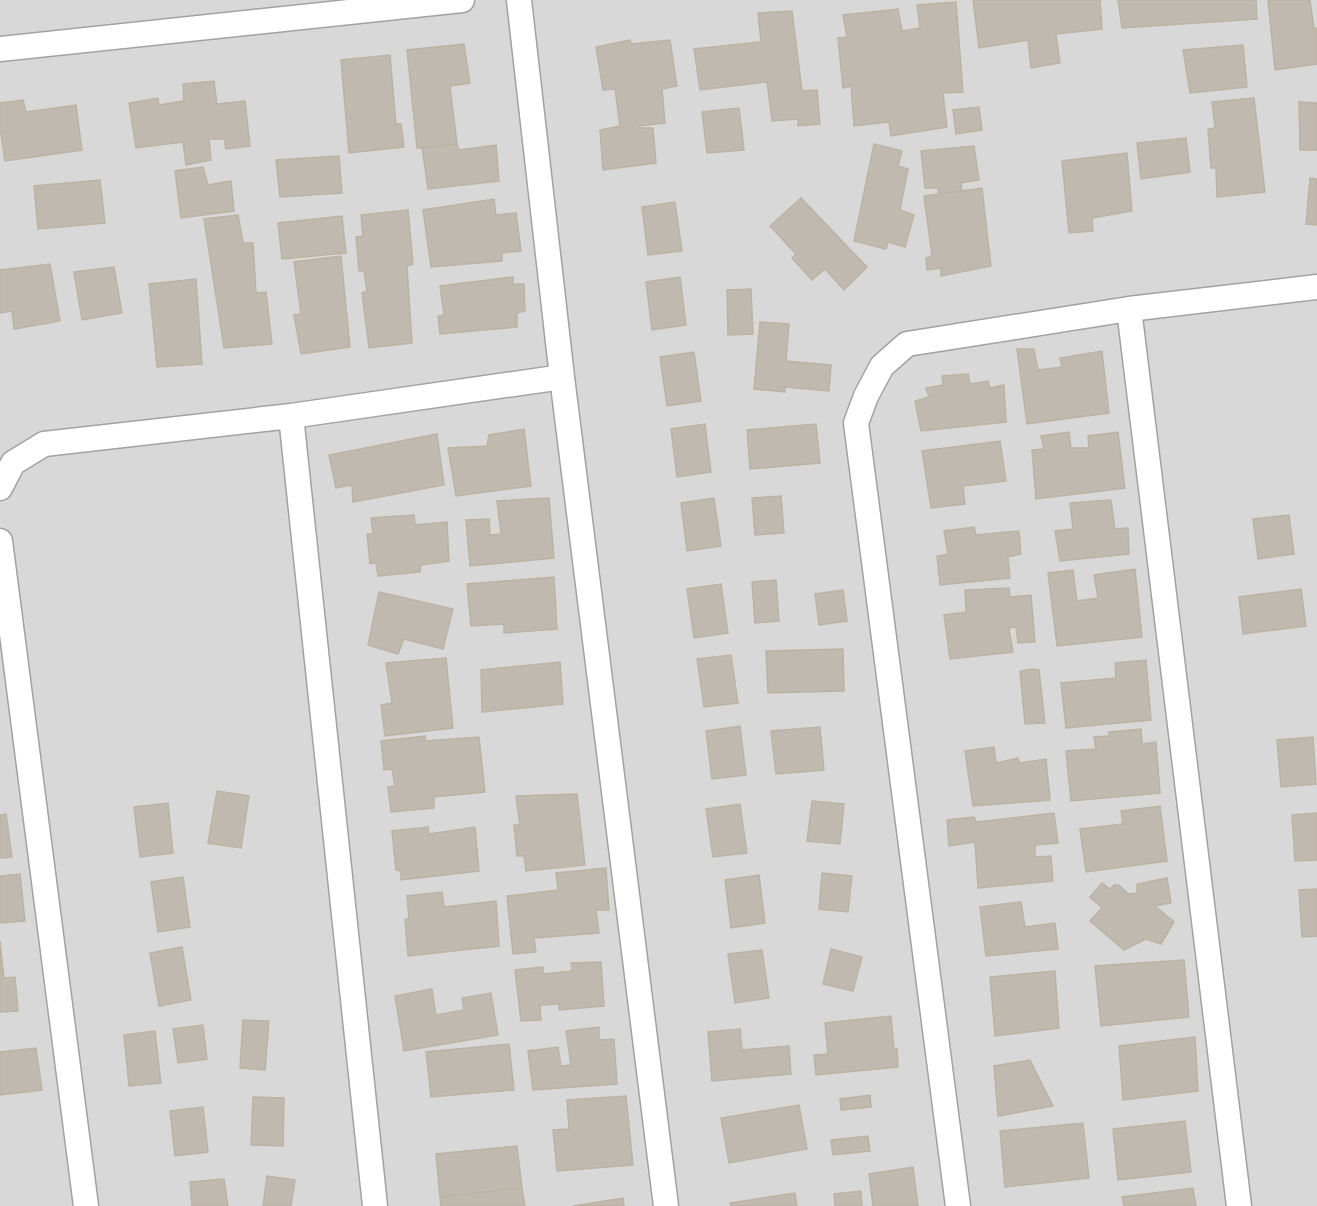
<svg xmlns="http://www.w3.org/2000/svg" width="1317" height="1206" font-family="Manrope,sans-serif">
  <rect width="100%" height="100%" fill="#eceae0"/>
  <path fill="#d9d8d8" d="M0 0H1317V1206H0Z"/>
  <path fill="#c0b9b0" stroke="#bdb3a3" stroke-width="1.5" d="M973 0H1100L1102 29 1056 34 1060 63 1031 68 1028 40 979 48Z
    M1118 0H1256L1257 19 1122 28Z
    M1268 0H1310L1314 29 1317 28V64L1275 70Z
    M956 2 963 92 943 93 947 127 891 136 889 122 854 126 851 86 843 88 838 38 847 37 843 15 898 9 902 31 920 28 917 5Z
    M792 11 802 91 817 90 820 124 798 126V119L772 121 767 82 700 90 694 49 761 42 758 13Z
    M630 40 631 44 670 40 677 86 662 89 665 123 639 126 640 128H653L656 163 603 170 600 130 620 126 615 89 603 90 596 47Z
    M464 44 470 83 450 86 457 144 417 148 407 50Z
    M1243 45 1247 87 1190 93 1183 50Z
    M390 55 396 124H401L404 147 349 153 341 60Z
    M214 81 217 104 245 101 250 146 226 149 224 139H209L211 160 186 165 183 142 136 148 129 103 158 98 159 105 184 101 183 84Z
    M1254 98 1265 192 1217 197 1216 168H1211L1208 129 1215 128 1212 102Z
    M23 100 26 112 76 105 82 150 5 161 0 128V103Z
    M1299 102 1317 103V150H1300Z
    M979 107 982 130 956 134 953 110Z
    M739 108 744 150 707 153 702 112Z
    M1186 138 1190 172 1141 179 1137 143Z
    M457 144 459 150 496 145 499 181 428 189 422 147Z
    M874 144 902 151 898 166 908 169 900 210 914 215 905 247 888 242 886 249 854 241Z
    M974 146 979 180 961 183 962 191 938 194V188H925L921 151Z
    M1127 153 1132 211 1092 218 1093 231 1069 233 1062 161Z
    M339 156 342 193 280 197 276 160Z
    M203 167 208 185 231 181 234 211 181 218 175 171Z
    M1310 178 1317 179V225L1306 224Z
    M100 180 105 223 38 229 34 186Z
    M982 188 991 266 941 276V268L927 270 926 258 932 256 924 196Z
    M801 198 867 267 844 290 825 269 812 280 792 258 796 254 770 226Z
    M494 199 496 215 516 213 521 251 502 253V261L431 267 423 210Z
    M675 202 682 251 648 255 642 207Z
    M408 210 413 264 407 266 412 343 369 348 362 293 367 291 364 271H359L356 237 363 236 361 215Z
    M238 215 243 243H253L256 293 266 292 272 344 224 348 204 219Z
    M342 216 346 253 282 259 278 223Z
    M341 256 350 347 301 354 294 315 301 314 294 262Z
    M50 264 60 321 14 329 12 311 0 313V270Z
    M114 267 122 313 82 320 74 272Z
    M513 277V284H524L525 311 517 313V327L440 334 438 316 444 315 440 286Z
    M680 277 686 325 652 330 646 282Z
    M196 279 202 364 157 367 149 284Z
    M751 289 753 334 728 335 727 290Z
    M760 322 789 324 786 361 831 365 829 391 785 387V392L754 389Z
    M1017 349H1034L1038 370 1062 367 1060 358 1102 351 1109 413 1027 424Z
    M694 352 701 401 667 406 660 357Z
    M968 374 970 384 988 381 990 388 1004 385 1006 422 921 431 915 401 929 397 926 388 943 385 942 376Z
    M705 424 711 472 677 477 671 429Z
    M816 424 820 463 750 469 747 430Z
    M524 429 531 486 456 496 448 448 487 446 489 435Z
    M1069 432 1071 448H1089L1088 436 1118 432 1125 488 1036 499 1032 450 1044 449 1041 436Z
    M437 434 444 485 353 502 352 485 336 488 329 455Z
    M1000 441 1006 481 963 486 965 504 931 508 922 451Z
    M781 496 784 533 755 535 752 498Z
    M549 498 554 558 470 566 466 520 489 519 490 535 501 534 497 501Z
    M714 498 721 546 687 551 681 503Z
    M1111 500 1115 529 1128 528 1129 554 1060 561 1055 531 1073 529 1070 503Z
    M414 515 415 525 447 522 449 561 421 565 420 572 378 576 376 563 370 564 367 534H373L371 518Z
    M1289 515 1294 554 1258 559 1253 519Z
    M974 527 976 535 1019 531 1021 554 1008 557 1010 578 940 585 937 556 948 554 944 531Z
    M1135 569 1142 637 1057 646 1048 573 1073 570 1077 601 1098 598 1094 575Z
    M554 577 557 629 504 633V624L471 626 467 584Z
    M776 580 779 621 755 623 752 582Z
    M721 584 728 633 694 638 687 589Z
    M1009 588 1010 597 1031 595 1035 642 1018 643 1016 627 1009 628 1013 652 950 659 944 615 966 612 965 590Z
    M1301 589 1306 626 1243 634 1239 597Z
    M843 590 847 621 819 625 815 594Z
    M379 592 453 609 443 649 404 639 398 654 368 645Z
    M843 649 844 691 768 693 766 651Z
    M731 655 738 703 704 707 697 659Z
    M446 658 453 728 385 736 381 705 392 703 386 663Z
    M1146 660 1151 720 1066 728 1061 683 1116 678 1115 663Z
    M560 662 563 704 482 712 481 670Z
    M1032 669 1039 670 1045 723 1025 724 1020 671Z
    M740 726 746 775 712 779 706 731Z
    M820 727 824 770 776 774 771 731Z
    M1141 729 1142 744 1156 742 1160 793 1071 801 1066 751 1096 749 1094 737 1109 736V732Z
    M425 736 426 741 479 737 485 792 434 797V808L391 812 388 787 395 786 392 769 384 770 381 741Z
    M1313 737 1316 784 1281 787 1277 740Z
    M994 747 996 763 1018 758 1019 763 1046 759 1050 800 973 806 965 751Z
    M217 791 249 796 241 848 208 843Z
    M577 794 585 865 526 871 524 856H517L514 825H520L516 796Z
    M812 801 844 804 840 844 807 841Z
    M168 803 173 853 140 857 134 807Z
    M740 804 747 853 713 857 706 809Z
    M1160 806 1167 861 1086 872 1080 829 1123 824 1121 811Z
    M1054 813 1058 843 1035 845V857L1051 856 1053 881 978 888 975 842 949 846 947 820 974 817 976 822Z
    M1317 813V860L1295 861 1292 815Z
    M6 814 12 857 0 858V815Z
    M428 827 429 834 475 827 479 871 401 880V871L396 870 392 831Z
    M606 868 609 910H596L599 933 534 938 536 952 513 954 507 896 558 890 556 873Z
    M822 873 852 876 848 912 819 909Z
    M20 874 25 921 0 923V876Z
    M759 875 765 923 731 928 725 880Z
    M183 877 190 927 158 932 151 882Z
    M1167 878 1171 903 1155 906 1174 922 1161 944 1146 939 1124 950 1090 921 1102 908 1090 897 1102 883 1110 889 1114 885H1119L1128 894 1137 893V884Z
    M1317 889V936L1302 937 1299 890Z
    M442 892 444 907 496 901 499 946 408 956 405 920 409 918 407 896Z
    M1021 902 1025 927 1055 923 1058 949 986 956 980 907Z
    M0 941 4 978 15 977 18 1011 0 1012Z
    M182 947 191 1000 159 1006 150 953Z
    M831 949 862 957 853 991 823 984Z
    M762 950 769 998 735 1003 728 954Z
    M1184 960 1189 1017 1101 1026 1095 966Z
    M601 962 604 1006 559 1010V1004L540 1005 541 1020 521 1021 515 970 543 967V974L572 971 571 963Z
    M1055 971 1059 1028 995 1036 990 977Z
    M432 989 436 1015 464 1010 462 998 491 993 498 1035 404 1051 395 996Z
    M891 1016 894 1049H897L898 1067 816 1075 814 1055 828 1054 825 1023Z
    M243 1020 269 1021 265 1070 240 1068Z
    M203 1025 207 1059 178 1063 173 1029Z
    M599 1027V1040L614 1039 617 1084 533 1090 528 1051 558 1047 561 1066 571 1065 566 1031Z
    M740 1029 742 1050 789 1046 791 1074 712 1081 708 1032Z
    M155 1031 161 1083 129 1086 124 1035Z
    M1195 1037 1198 1091 1123 1100 1119 1046Z
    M509 1044 514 1090 431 1097 426 1052Z
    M36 1048 42 1090 0 1095V1052Z
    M1030 1060 1053 1106 998 1116 994 1066Z
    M870 1095 871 1107 841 1110 840 1099Z
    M626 1096 633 1165 557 1171 553 1130 569 1129 567 1100Z
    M253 1097 284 1098 283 1146 251 1145Z
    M799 1105 807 1149 729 1163 721 1118Z
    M203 1107 208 1152 175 1156 170 1111Z
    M1185 1121 1191 1172 1118 1180 1113 1129Z
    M1083 1123 1089 1178 1005 1187 1000 1131Z
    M868 1136 870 1151 833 1155 831 1140Z
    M517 1146 522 1188 440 1197 436 1154Z
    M913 1167 918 1206H873L869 1174Z
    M267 1176 295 1180 291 1206H263Z
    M224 1179 228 1206H192L190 1182Z
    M522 1188 525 1206H441L440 1197Z
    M1193 1188 1196 1206H1124L1122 1197Z
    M861 1191 862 1206H835L834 1194Z
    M795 1193 797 1206H731L730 1203Z
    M623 1198 624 1206H573Z"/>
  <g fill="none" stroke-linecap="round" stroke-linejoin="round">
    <g stroke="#a2a2a2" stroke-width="27">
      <path id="street" d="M519 0 562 377 666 1206
        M0 49 462 0
        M1129 309 1239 1206
        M291 416 375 1206
        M0 488 13 463 44 444 291 416 562 377
        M0 541 86 1206
        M958 1206 856 423 866 396 882 366 907 344 1129 309 1317 287"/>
    </g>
    <use href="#street" stroke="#fff" stroke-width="24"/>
  </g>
</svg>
